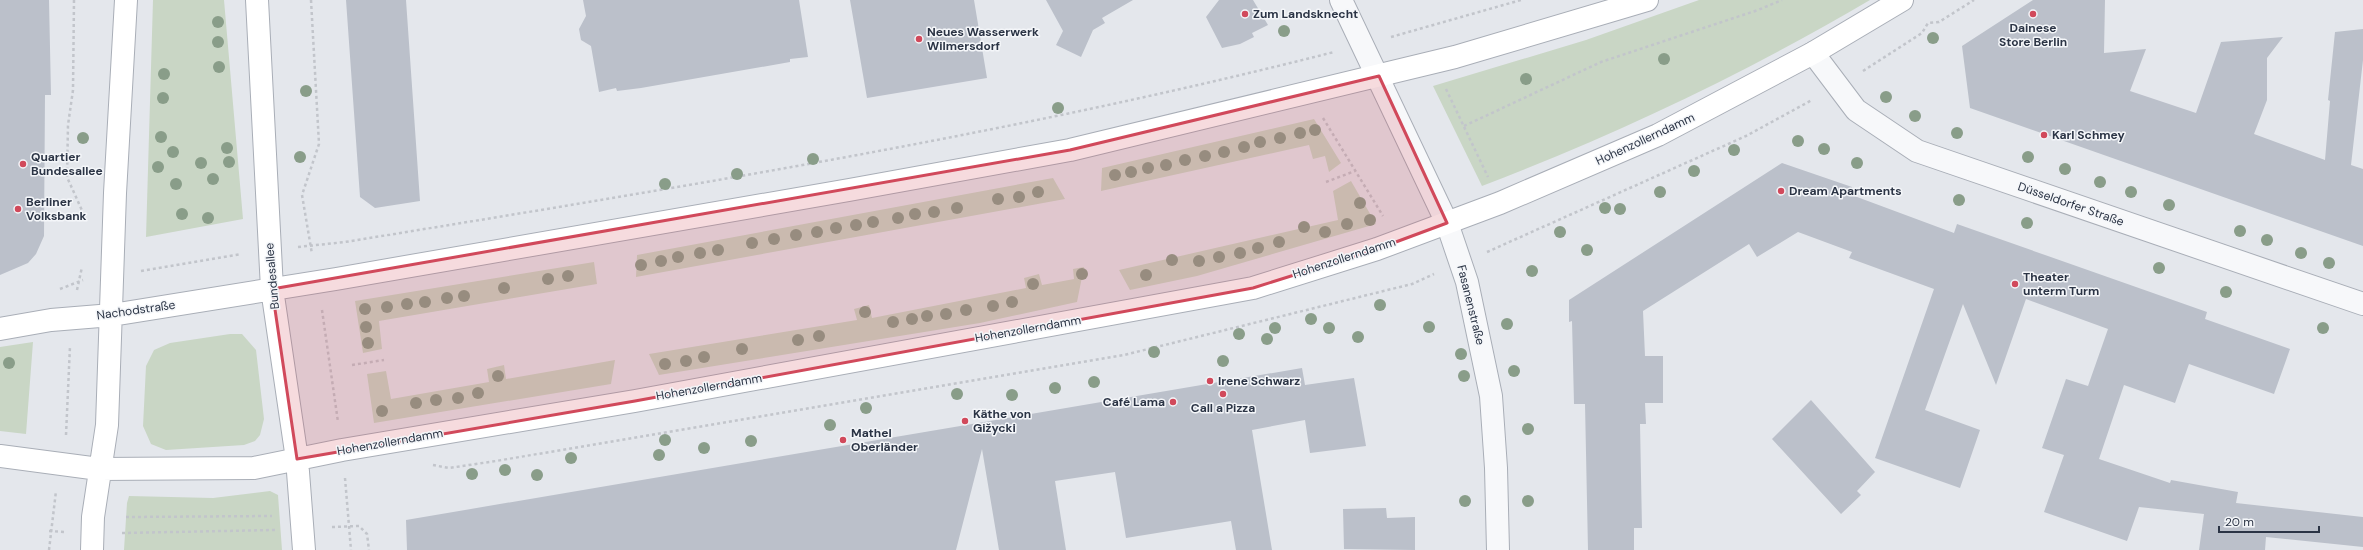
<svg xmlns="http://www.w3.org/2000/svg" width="2363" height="550" font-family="'DM Sans',sans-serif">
  <rect width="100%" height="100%" fill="#e4e7ec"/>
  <path fill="#c9d6c5" d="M153 0H224L243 219 146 237Z
    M1699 0H1870C1746 73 1616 135 1482 186L1433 86 1586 40Z
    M1314 119 1341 163 1329 172 1325 156 1313 159 1309 145 1101 191 1102 168Z
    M1053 178 1065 199 636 277 637 255Z
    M1351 181 1376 224 1197 276 1130 290 1119 270 1338 220 1333 191Z
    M594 262 597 284 379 321 382 349 363 353 355 301Z
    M1084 267 1077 302 980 323 659 375 649 354 857 320 854 309 869 305 872 318 1026 288 1024 278 1039 274 1042 285 1074 279 1073 269Z
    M230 334H242L256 350 264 419 260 435 255 441 244 445 166 450 151 444 143 426 146 366 154 350 170 343Z
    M33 342 26 434 0 431V347Z
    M615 360 611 384 374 423 367 374 386 371 391 399 489 382 487 369 504 365 506 379Z
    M270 491 278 495 282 550H124L127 503 129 496 213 498Z"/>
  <path fill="#bbc0ca" d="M0 0H49L51 95H45L44 236 36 254 28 263 0 275Z
    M346 0H406L420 201 375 208 360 197Z
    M583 0H799L808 57 790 59V62L641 88 617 91 616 88 599 92 591 46 581 40 579 29 586 16Z
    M850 0H974L987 78 867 98Z
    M1046 0H1133L1102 18 1105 23 1093 30 1081 57 1056 45 1063 31Z
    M1219 0H1253L1268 25 1252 33 1254 37 1240 44 1222 48 1206 17Z
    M2033 0H2105L2104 53 2146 49 2130 91 2196 113 2221 42 2283 37 2267 58V100L2254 134 2325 160 2330 101 2328 100 2335 32 2363 29V60L2351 165 2363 169V246L1970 108 1962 46Z
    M1782 163 1852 187 1849 194 1954 233 1957 224 2207 312 2205 319 2290 349 2274 394 2189 364 2175 403 2124 385 2099 459 2170 483 2171 480 2238 492 2236 503 2363 517V547L2266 537 2265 550H2199L2204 514 2139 507 2127 541 2044 512 2064 455 2042 448 2066 379 2088 386 2108 329 2026 299 1996 385 1963 304 1925 410 1980 430 1960 488 1875 458 1934 289 1849 258 1852 252 1798 232 1757 257 1749 244 1643 311 1645 356H1663V403H1645L1646 424H1640L1642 528H1634V550H1588L1585 404H1574L1572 321 1569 322V300Z
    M1302 368 1305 385 1354 378 1366 446 1310 453 1305 420 1252 430 1272 550H1236L1231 521 1126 538 1115 472 1055 481 1066 550H999L982 449 956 550H407L406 520Z
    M1811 400 1875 472 1857 491 1861 495 1841 514 1772 439Z
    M1386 508 1387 518 1415 517V550L1344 549 1343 509Z"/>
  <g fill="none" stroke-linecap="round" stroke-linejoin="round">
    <g stroke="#a9aeb7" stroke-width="24">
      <path id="minor" d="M1341 0 1447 223 1467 282 1491 396 1496 468 1498 550
        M1813 53 1856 110 1917 151 2363 304"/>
    </g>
    <g stroke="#a9aeb7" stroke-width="24">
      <path id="secondary" d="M257 0 272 289 297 459 304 550
        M0 329 51 320 112 315 336 279 849 190 1070 150 1455 57 1647 0
        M0 456 99 469 254 468 342 450 635 401 1253 288 1377 249 1500 203 1658 135 1813 53 1902 0
        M92 550 93 517 107 425 115 193 126 0"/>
    </g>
    <path stroke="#c2c5cb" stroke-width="2.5" stroke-dasharray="3 3" stroke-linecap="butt" d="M74 0 73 90 68 125 67 177 84 215
      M311 0 319 144 302 195 312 254
      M1391 37 1521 0
      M1863 71 1922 33 1928 23 1939 22 1974 0
      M1446 89 1488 177
      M1323 118 1383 216
      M1464 126 1601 62 1758 10 1782 0
      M1326 182 1355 171
      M298 247 345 242C676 188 1009 135 1334 52
      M1487 252 1746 136 1812 100
      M141 271 241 254
      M60 289 83 280
      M77 290 82 267
      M322 310 338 422
      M352 365 384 360
      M66 435 70 346
      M433 465 449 468 496 461 1124 355 1412 284 1434 274
      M345 478 351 550
      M126 517 272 516
      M332 527 359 526 367 534 369 550
      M49 531 65 532
      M122 533 275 530
      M49 550 56 491"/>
    <use href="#minor" stroke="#f7f8fa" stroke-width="22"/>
    <use href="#secondary" stroke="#fff" stroke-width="22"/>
  </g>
  <g fill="#899d89">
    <circle cx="218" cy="22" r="6"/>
    <circle cx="1284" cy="31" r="6"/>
    <circle cx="1933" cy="38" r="6"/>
    <circle cx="218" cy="42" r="6"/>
    <circle cx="1664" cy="59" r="6"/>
    <circle cx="219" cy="67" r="6"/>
    <circle cx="164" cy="74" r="6"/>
    <circle cx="1526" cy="79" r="6"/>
    <circle cx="306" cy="91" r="6"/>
    <circle cx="1886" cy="97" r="6"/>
    <circle cx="163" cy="98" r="6"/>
    <circle cx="1058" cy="108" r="6"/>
    <circle cx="1915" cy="116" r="6"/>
    <circle cx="1315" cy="130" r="6"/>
    <circle cx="1300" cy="133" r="6"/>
    <circle cx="1957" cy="133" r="6"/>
    <circle cx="161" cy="137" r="6"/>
    <circle cx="83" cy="138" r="6"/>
    <circle cx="1280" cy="138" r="6"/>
    <circle cx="1798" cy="141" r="6"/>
    <circle cx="1260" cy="142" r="6"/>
    <circle cx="1244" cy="147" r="6"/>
    <circle cx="227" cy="148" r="6"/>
    <circle cx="1824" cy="149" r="6"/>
    <circle cx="1734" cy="150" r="6"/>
    <circle cx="173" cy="152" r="6"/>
    <circle cx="1224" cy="152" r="6"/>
    <circle cx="1205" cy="156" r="6"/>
    <circle cx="300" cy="157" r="6"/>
    <circle cx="2028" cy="157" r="6"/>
    <circle cx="813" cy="159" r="6"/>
    <circle cx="1185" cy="160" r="6"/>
    <circle cx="229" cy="162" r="6"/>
    <circle cx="201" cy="163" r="6"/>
    <circle cx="1857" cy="163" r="6"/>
    <circle cx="1166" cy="165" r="6"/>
    <circle cx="158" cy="167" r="6"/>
    <circle cx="1148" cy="168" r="6"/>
    <circle cx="2065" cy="169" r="6"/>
    <circle cx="1694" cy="171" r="6"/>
    <circle cx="1131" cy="172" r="6"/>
    <circle cx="737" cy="174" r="6"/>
    <circle cx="1115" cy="175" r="6"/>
    <circle cx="213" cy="179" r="6"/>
    <circle cx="2100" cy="182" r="6"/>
    <circle cx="176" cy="184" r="6"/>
    <circle cx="665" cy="184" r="6"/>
    <circle cx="1038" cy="192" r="6"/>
    <circle cx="1660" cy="192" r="6"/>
    <circle cx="2131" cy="192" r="6"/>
    <circle cx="1019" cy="197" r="6"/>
    <circle cx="998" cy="199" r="6"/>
    <circle cx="1959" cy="200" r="6"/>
    <circle cx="1360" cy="203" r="6"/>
    <circle cx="2169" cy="205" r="6"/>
    <circle cx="957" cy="208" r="6"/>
    <circle cx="1605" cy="208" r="6"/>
    <circle cx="1620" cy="209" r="6"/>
    <circle cx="934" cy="212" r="6"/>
    <circle cx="182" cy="214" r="6"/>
    <circle cx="915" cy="214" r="6"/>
    <circle cx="208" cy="218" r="6"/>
    <circle cx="898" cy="218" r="6"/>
    <circle cx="1370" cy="220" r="6"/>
    <circle cx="873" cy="222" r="6"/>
    <circle cx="2027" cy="223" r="6"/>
    <circle cx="1347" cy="224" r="6"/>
    <circle cx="856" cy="225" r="6"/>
    <circle cx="1304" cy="227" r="6"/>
    <circle cx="836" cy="228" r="6"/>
    <circle cx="2240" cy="231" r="6"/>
    <circle cx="817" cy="232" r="6"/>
    <circle cx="1325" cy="232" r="6"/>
    <circle cx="1560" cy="232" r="6"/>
    <circle cx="796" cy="235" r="6"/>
    <circle cx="774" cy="239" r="6"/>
    <circle cx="2267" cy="240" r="6"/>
    <circle cx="1279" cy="242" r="6"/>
    <circle cx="752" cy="243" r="6"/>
    <circle cx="1258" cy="248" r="6"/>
    <circle cx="718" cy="250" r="6"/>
    <circle cx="1587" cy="250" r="6"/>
    <circle cx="700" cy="253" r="6"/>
    <circle cx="1240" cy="253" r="6"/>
    <circle cx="2301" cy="253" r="6"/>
    <circle cx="678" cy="257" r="6"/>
    <circle cx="1219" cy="257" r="6"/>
    <circle cx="1172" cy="260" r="6"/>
    <circle cx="661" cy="261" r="6"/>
    <circle cx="1199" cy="261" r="6"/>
    <circle cx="2329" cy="263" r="6"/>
    <circle cx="641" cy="265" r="6"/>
    <circle cx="2159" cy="268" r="6"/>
    <circle cx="1532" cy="271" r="6"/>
    <circle cx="1082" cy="274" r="6"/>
    <circle cx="1146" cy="275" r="6"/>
    <circle cx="568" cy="276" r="6"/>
    <circle cx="548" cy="279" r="6"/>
    <circle cx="1033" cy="284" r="6"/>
    <circle cx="504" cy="288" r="6"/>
    <circle cx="2226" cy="292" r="6"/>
    <circle cx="464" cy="296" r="6"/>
    <circle cx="447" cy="298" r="6"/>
    <circle cx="425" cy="302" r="6"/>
    <circle cx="1012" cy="302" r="6"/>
    <circle cx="407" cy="304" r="6"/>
    <circle cx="1380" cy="305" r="6"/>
    <circle cx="993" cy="306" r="6"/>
    <circle cx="387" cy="307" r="6"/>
    <circle cx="365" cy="309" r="6"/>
    <circle cx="966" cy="310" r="6"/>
    <circle cx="865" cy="312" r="6"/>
    <circle cx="946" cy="314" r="6"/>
    <circle cx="927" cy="316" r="6"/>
    <circle cx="912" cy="319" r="6"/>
    <circle cx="1311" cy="319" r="6"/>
    <circle cx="893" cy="322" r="6"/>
    <circle cx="1507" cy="324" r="6"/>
    <circle cx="366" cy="327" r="6"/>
    <circle cx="1429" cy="327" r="6"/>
    <circle cx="1275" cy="328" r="6"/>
    <circle cx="1329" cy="328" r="6"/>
    <circle cx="2323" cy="328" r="6"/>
    <circle cx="1239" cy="334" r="6"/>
    <circle cx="819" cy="336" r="6"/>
    <circle cx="1358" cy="337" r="6"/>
    <circle cx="1267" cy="339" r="6"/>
    <circle cx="798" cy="340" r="6"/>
    <circle cx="368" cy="343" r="6"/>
    <circle cx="742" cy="349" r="6"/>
    <circle cx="1154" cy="352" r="6"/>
    <circle cx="1461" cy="354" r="6"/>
    <circle cx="704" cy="357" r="6"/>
    <circle cx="686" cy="361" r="6"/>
    <circle cx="1223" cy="361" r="6"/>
    <circle cx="9" cy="363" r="6"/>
    <circle cx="665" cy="364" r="6"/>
    <circle cx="1514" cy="371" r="6"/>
    <circle cx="498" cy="376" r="6"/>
    <circle cx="1464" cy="376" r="6"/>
    <circle cx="1094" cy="382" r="6"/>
    <circle cx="1055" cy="388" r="6"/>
    <circle cx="478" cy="393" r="6"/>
    <circle cx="957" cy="394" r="6"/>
    <circle cx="1012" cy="395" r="6"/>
    <circle cx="458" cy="398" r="6"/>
    <circle cx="436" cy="400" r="6"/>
    <circle cx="416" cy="403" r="6"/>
    <circle cx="866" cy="408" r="6"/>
    <circle cx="382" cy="411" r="6"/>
    <circle cx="830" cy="425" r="6"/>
    <circle cx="1528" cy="429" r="6"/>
    <circle cx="665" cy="440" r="6"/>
    <circle cx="751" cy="441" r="6"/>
    <circle cx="704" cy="448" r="6"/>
    <circle cx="659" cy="455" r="6"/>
    <circle cx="571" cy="458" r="6"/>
    <circle cx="505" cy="470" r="6"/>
    <circle cx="472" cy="474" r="6"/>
    <circle cx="537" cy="475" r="6"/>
    <circle cx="1465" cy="501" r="6"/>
    <circle cx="1528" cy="501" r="6"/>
  </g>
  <path fill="#d1495b" fill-opacity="0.2" stroke="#d1495b" stroke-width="3" stroke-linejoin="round" d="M1379 76 1447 223 1377 249 1253 288 635 401 297 459 272 289 1070 150Z"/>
  <g fill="#d1495b" stroke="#f4f6f9" stroke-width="1.5">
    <circle cx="1245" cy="14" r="4"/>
    <circle cx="2033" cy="14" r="4"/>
    <circle cx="919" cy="39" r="4"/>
    <circle cx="2044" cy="135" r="4"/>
    <circle cx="23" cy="164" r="4"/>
    <circle cx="1781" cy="191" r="4"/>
    <circle cx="18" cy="209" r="4"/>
    <circle cx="2015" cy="284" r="4"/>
    <circle cx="1210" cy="381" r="4"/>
    <circle cx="1223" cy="394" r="4"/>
    <circle cx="1173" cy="402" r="4"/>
    <circle cx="965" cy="421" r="4"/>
    <circle cx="843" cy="440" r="4"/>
  </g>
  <g text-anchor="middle" stroke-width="3" stroke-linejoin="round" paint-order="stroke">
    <g font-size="12" font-weight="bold" fill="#2b3445" stroke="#f4f6f9" text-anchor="start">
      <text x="1253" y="18">Zum Landsknecht</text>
      <text x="2033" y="32" text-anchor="middle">Dainese<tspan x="2033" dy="14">Store Berlin</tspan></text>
      <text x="927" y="36">Neues Wasserwerk<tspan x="927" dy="14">Wilmersdorf</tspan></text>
      <text x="2052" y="139">Karl Schmey</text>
      <text x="31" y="161">Quartier<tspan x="31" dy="14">Bundesallee</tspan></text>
      <text x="1789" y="195">Dream Apartments</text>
      <text x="26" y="206">Berliner<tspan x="26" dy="14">Volksbank</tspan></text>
      <text x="2023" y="281">Theater<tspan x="2023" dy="14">unterm Turm</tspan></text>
      <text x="1218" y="385">Irene Schwarz</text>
      <text x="1165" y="406" text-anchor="end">Café Lama</text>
      <text x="1223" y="412" text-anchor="middle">Call a Pizza</text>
      <text x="973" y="418">Käthe von<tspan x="973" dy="14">Gižycki</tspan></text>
      <text x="851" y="437">Mathel<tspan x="851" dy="14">Oberländer</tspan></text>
    </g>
    <g font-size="12" fill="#2b3445" stroke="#f4f6f9">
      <text transform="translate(1645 139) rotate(-25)" y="4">Hohenzollerndamm</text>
      <text transform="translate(2071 204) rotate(19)" y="4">Düsseldorfer Straße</text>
      <text transform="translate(1344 258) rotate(-18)" y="4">Hohenzollerndamm</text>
      <text transform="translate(272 276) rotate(-95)" y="4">Bundesallee</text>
      <text transform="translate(1471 305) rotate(76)" y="4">Fasanenstraße</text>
      <text transform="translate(136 310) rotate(-8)" y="4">Nachodstraße</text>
      <text transform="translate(1028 329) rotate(-10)" y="4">Hohenzollerndamm</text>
      <text transform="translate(709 387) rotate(-10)" y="4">Hohenzollerndamm</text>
      <text transform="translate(390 442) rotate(-10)" y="4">Hohenzollerndamm</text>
    </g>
  </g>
  <path d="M2219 526v6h100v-6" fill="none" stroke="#2b3445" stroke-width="2"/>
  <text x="2225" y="526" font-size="12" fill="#2b3445" stroke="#f4f6f9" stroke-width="3" paint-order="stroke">20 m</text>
</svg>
